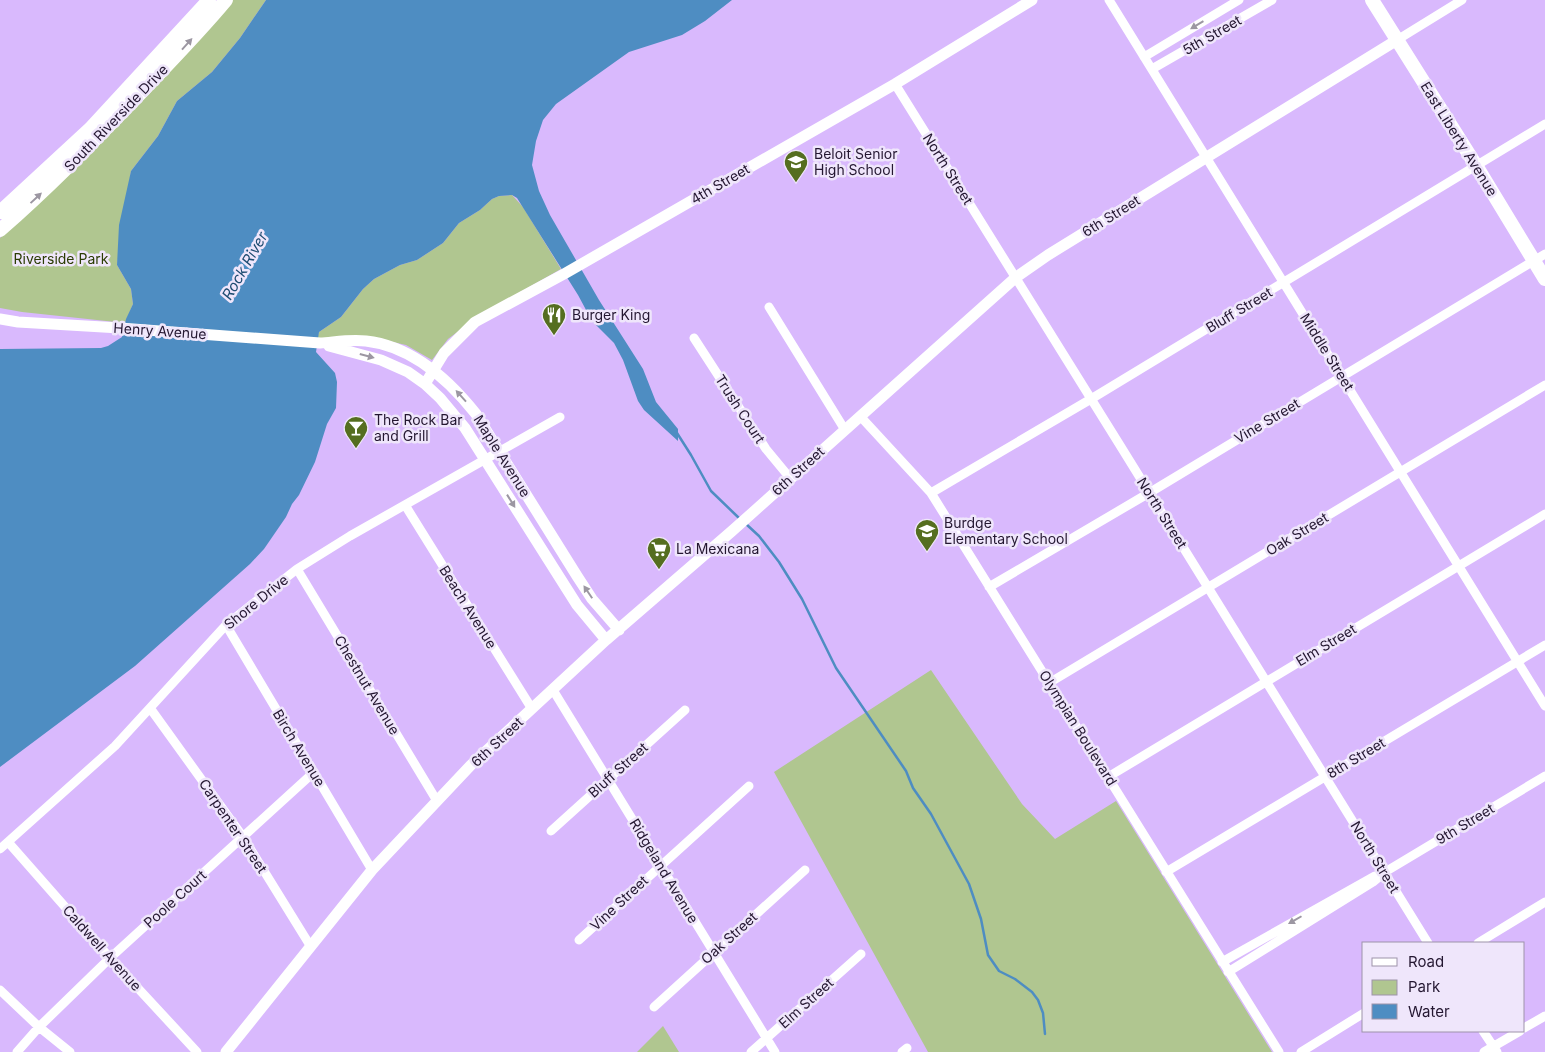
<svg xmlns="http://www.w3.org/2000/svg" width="1545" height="1052" font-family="Inter,sans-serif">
  <rect width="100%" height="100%" fill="#d9b9fd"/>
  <path fill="#b0c690" d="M231 0H266L240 38 212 72 177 101 158 136 131 171 117 265 131 289 133 304 125 323 22 312 0 308V238L34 207Z
    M512 195 523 207 561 269 480 315 448 339 432 360 406 345 375 338H317L319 332 341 317 363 289 374 279 400 265 417 260 443 243 459 223 480 210 492 199 499 196Z
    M931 670 1022 804 1055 839 1116 801 1272 1052H928L774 772Z
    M663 1026 679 1052H637Z"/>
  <path fill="#4e8dc2" d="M266 0H732L705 21 682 35 629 52 556 104 543 120 536 141 532 165 539 191 550 215 599 300 643 369 656 402 678 429V441L644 410 638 401 623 360 614 343 592 321 578 295 517 198 512 195 499 196 492 199 480 210 459 223 443 243 417 260 400 265 374 279 363 289 341 317 319 332 316 352 335 373 337 382 336 408 327 424 315 462 299 495 292 504 286 517 264 549 250 564 135 666 0 767V349L101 348 108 346 122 337 126 319 133 304 131 289 117 265 119 225 131 171 158 136 177 101 212 72 240 38Z"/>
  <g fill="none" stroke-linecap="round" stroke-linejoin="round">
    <path stroke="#4e8dc2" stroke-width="2.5" d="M677 433 691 455 711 491 740 519
      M746 524 759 536 779 562 802 599 836 668 906 771 913 788 931 814 969 884 981 919 988 955 999 971 1015 979 1032 992 1038 1000 1043 1013 1045 1034"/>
    <path stroke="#fff" stroke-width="9" d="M1109 0C1256 234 1400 470 1545 706
      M1397 40 1462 0
      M1144 57 1239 0
      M1152 69 1272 0
      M895 84C1073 370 1252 656 1428 943
      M769 307 845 430
      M694 338 766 449 790 478
      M860 416 931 493 1279 1052
      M931 493 1091 399 1545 124
      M405 505 532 709
      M297 569 437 801
      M989 587 1149 493 1545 254
      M226 625 372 870
      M1049 683 1545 385
      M553 690 775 1052
      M150 708 243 837 311 947
      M1108 777 1545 514
      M551 831 685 710
      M8 842 110 958 197 1052
      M0 849 115 746 226 625 297 569 350 536 560 417
      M1166 872 1545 645
      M579 940 749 786
      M1478 943 1545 902
      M1222 962 1375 876
      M1228 972 1373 882 1385 872 1545 776
      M0 990 39 1027 70 1052
      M654 1007 805 870
      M1524 1028 1545 1016
      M1483 1031 1497 1052
      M17 1052 39 1027 110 958 313 773
      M751 1052 861 954
      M902 1052 907 1048
      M1301 1052 1364 1013
      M1484 1052 1520 1031"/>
    <path stroke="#fff" stroke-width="11" d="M0 319 18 322 120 328 320 343C335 342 351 339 366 341 411 346 449 380 476 414L577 576 592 599 619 630
      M329 346 381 360 408 372 425 384 440 398 465 428 577 605 606 640
      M425 384 444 353 475 322 564 274 895 84 1032 0
      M226 1052 372 870 471 765 606 640 732 531 1015 278 1048 255 1397 40"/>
    <path stroke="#fff" stroke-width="14" d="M1372 0 1477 167 1545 279
      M0 212 90 129 209 0
      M0 230C46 190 88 147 131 103 163 69 196 36 226 0"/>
  </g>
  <defs><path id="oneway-solid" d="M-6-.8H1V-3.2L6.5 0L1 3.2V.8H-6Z" transform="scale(1.25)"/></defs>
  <g fill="#9c97a2">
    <use href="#oneway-solid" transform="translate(1197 25) rotate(149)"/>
    <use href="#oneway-solid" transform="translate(187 44) rotate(-48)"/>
    <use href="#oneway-solid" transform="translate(36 198) rotate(-43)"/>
    <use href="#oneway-solid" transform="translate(367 356) rotate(15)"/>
    <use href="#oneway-solid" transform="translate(461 396) rotate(-132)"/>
    <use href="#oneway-solid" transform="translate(511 501) rotate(58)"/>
    <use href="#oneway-solid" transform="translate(588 592) rotate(-124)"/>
    <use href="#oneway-solid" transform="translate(1295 920) rotate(150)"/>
  </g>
  <defs>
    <g id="school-pin" transform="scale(1.25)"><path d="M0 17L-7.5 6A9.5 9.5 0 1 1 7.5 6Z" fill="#556e20" stroke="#efe6fb"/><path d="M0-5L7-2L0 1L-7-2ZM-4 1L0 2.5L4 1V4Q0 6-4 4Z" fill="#fff"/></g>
    <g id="restaurant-pin" transform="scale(1.25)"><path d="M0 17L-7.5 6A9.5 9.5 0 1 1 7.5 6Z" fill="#556e20" stroke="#efe6fb"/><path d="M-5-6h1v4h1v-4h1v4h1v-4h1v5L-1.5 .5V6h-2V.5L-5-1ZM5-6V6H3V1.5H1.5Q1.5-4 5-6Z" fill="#fff"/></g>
    <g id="bar-pin" transform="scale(1.25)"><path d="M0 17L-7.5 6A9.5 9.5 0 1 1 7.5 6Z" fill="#556e20" stroke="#efe6fb"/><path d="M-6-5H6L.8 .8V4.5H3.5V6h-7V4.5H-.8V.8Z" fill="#fff"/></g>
    <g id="supermarket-pin" transform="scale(1.25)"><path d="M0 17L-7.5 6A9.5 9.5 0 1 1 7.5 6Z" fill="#556e20" stroke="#efe6fb"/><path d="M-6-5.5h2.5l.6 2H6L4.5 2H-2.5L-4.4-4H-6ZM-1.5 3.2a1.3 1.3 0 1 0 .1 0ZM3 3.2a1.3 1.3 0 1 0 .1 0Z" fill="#fff"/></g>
  </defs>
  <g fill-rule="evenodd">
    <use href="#school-pin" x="796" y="162"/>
    <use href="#restaurant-pin" x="554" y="315"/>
    <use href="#bar-pin" x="356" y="428"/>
    <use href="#school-pin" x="927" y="531"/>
    <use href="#supermarket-pin" x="659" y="549"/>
  </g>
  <g text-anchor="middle" stroke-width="5" stroke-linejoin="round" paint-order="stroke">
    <g font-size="14" fill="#241731" stroke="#efe6fb">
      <text transform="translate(1212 35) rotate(-30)" y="5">5th Street</text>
      <text transform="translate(116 118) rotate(-46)" y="5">South Riverside Drive</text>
      <text transform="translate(1459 139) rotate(58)" y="5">East Liberty Avenue</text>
      <text transform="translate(948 169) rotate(58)" y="5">North Street</text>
      <text transform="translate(720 184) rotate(-30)" y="5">4th Street</text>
      <text transform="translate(1111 216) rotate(-32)" y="5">6th Street</text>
      <text transform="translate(1239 310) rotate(-31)" y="5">Bluff Street</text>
      <text transform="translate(160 331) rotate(4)" y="5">Henry Avenue</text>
      <text transform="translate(1327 352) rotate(58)" y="5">Middle Street</text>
      <text transform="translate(740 409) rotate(57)" y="5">Trush Court</text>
      <text transform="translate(1267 421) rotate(-31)" y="5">Vine Street</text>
      <text transform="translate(502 456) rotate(58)" y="5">Maple Avenue</text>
      <text transform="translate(798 471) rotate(-42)" y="5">6th Street</text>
      <text transform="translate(1162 513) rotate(58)" y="5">North Street</text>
      <text transform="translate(1297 534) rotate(-31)" y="5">Oak Street</text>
      <text transform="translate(256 602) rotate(-39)" y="5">Shore Drive</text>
      <text transform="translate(468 607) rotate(58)" y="5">Beach Avenue</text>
      <text transform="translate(1326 645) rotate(-31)" y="5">Elm Street</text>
      <text transform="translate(367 685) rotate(59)" y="5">Chestnut Avenue</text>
      <text transform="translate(1078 728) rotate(58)" y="5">Olympian Boulevard</text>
      <text transform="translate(497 742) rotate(-43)" y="5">6th Street</text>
      <text transform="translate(299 748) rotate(59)" y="5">Birch Avenue</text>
      <text transform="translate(1356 758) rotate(-31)" y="5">8th Street</text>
      <text transform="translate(618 770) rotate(-42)" y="5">Bluff Street</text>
      <text transform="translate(1465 824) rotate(-31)" y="5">9th Street</text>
      <text transform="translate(233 826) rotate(56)" y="5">Carpenter Street</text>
      <text transform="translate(1375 857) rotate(59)" y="5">North Street</text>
      <text transform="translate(664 871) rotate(59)" y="5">Ridgeland Avenue</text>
      <text transform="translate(175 899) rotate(-42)" y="5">Poole Court</text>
      <text transform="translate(619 903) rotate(-43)" y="5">Vine Street</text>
      <text transform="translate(729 938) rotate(-42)" y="5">Oak Street</text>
      <text transform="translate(102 948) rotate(48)" y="5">Caldwell Avenue</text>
      <text transform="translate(806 1003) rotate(-42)" y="5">Elm Street</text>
    </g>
    <g font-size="14" fill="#241731" stroke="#efe6fb" text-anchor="start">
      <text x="814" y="159">Beloit Senior<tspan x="814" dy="16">High School</tspan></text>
      <text x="572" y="320">Burger King</text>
      <text x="374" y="425">The Rock Bar<tspan x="374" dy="16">and Grill</tspan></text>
      <text x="944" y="528">Burdge<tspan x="944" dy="16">Elementary School</tspan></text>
      <text x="676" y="554">La Mexicana</text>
    </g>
    <g font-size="14" fill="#2b3c04" stroke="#efe6fb">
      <text x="61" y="264">Riverside Park</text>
    </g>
    <g font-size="15" font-style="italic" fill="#1e4c71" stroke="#efe6fb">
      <text transform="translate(245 266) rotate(-60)" y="5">Rock River</text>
    </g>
  </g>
  <rect x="1362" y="942" width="162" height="90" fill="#efe6fb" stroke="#9e93aa"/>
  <rect x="1372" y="958" width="25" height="8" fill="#ffffff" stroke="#9e93aa"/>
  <text x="1408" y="967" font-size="15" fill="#241731">Road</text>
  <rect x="1372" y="980" width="25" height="15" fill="#b0c690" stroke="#9e93aa"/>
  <text x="1408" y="992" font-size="15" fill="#241731">Park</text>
  <rect x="1372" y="1004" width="25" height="15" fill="#4e8dc2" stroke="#9e93aa"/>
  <text x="1408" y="1017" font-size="15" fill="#241731">Water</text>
</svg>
